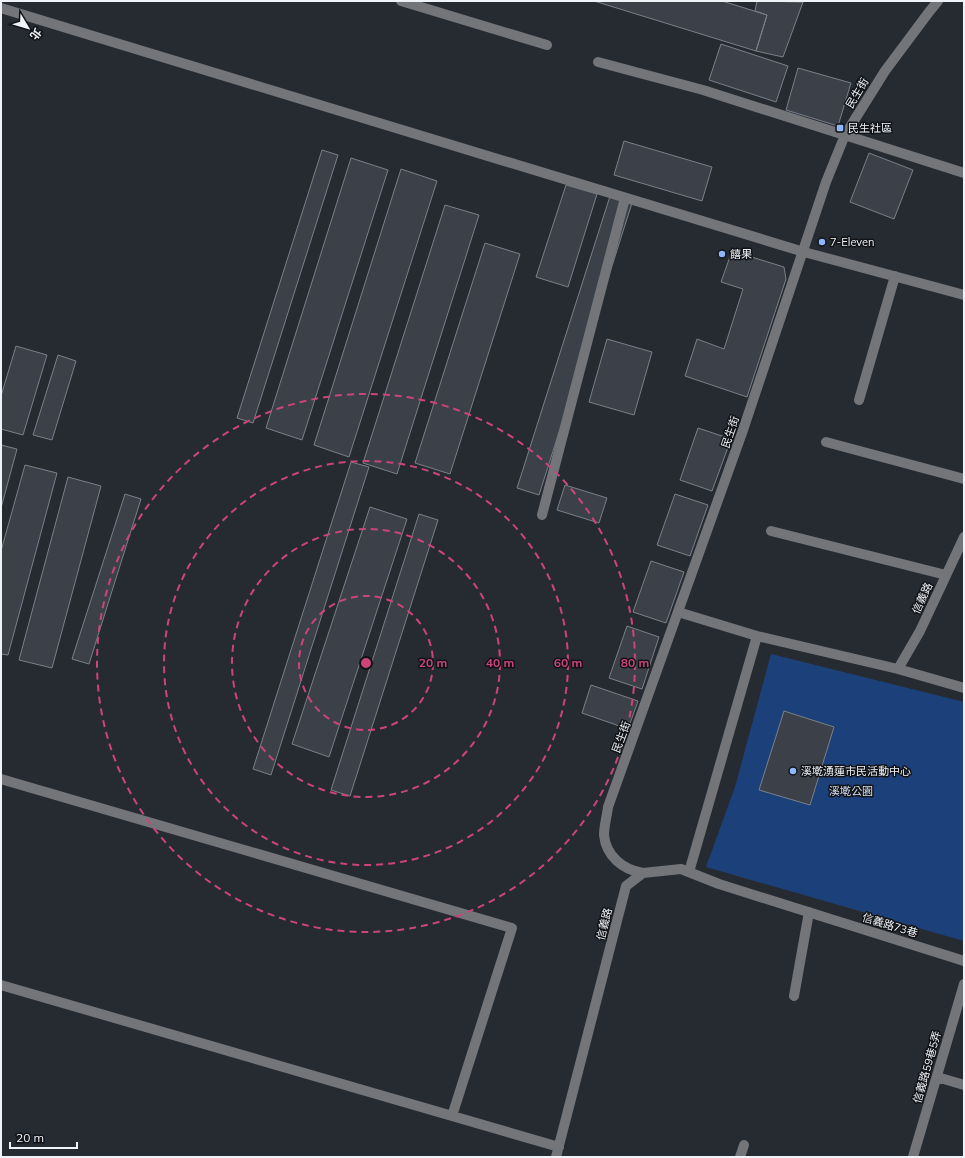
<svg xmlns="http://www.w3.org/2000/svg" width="965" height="1158" font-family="Mulish,'Noto Sans TC',sans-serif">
  <rect width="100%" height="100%" fill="#262b32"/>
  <path fill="#1c417a" d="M771 654 964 702V941L706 867 735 787Z"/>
  <path fill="#3c4149" stroke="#7a8089" d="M594 1H722L767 15 756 51Z
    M757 1 803 2 783 57 756 51 767 15 755 11Z
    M721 44 788 66 776 102 709 80Z
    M798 68 851 83 838 126 786 110Z
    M624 141 712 167 702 201 614 175Z
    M322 150 338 155 253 423 237 418Z
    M869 153 913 170 894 219 850 202Z
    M351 158 388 170 302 440 266 428Z
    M401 169 437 181 349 457 314 445Z
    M566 185 597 194 568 287 536 277Z
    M611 193 633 200 539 495 517 488Z
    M445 205 479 215 397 474 363 463Z
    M485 243 520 254 450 474 415 463Z
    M732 251 784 267 786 279 747 397 685 376 697 339 724 349 743 289 721 282Z
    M607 339 652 352 634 415 589 402Z
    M16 346 47 355 23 435 1 429V396Z
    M58 355 76 361 52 440 33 435Z
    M698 428 731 439 712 491 680 480Z
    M1 445 17 449 1 508Z
    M351 462 369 467 271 775 253 769Z
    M25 465 57 473 8 655 1 654V551Z
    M68 477 101 486 52 668 19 660Z
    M565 485 607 498 599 523 557 510Z
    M125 494 141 499 89 664 72 659Z
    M675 494 708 505 690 556 657 545Z
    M370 507 407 519 329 757 292 744Z
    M419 514 438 520 350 796 331 790Z
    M651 561 684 572 666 623 633 612Z
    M627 626 659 637 642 689 609 678Z
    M591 685 638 701 628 729 582 713Z
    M784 711 834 727 810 805 759 790Z"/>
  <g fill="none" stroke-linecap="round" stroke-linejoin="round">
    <path stroke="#737579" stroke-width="10" d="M401 1 547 45
      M1 8 804 252 964 295
      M598 62 703 90 964 173
      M859 400 895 276
      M826 442 964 479
      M542 515 625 198
      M771 531 946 575
      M678 612 757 636 898 669 964 688
      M898 669 920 631 964 537
      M1 779 512 928 452 1116
      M689 872 757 636
      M643 873C623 870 606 856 604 835 604 826 607 816 608 807L742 433 826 182 845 135 885 71 929 12 938 1
      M1 985 559 1147
      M794 996 809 912
      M937 1077 964 1085
      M556 1157 626 886 643 873 681 869 719 884 964 961
      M740 1157 744 1145
      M913 1157 964 984"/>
  </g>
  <g fill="none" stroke="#cb447a" stroke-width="2" stroke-dasharray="7 5">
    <circle cx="366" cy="663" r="67"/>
    <circle cx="366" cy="663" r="134"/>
    <circle cx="366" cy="663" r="202"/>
    <circle cx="366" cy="663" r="269"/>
  </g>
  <g fill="#8db9fc" stroke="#111316" stroke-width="1.5">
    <rect x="836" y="124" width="8" height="8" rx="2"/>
    <circle cx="822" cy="242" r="4"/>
    <circle cx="722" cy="254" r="4"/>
    <circle cx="793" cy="771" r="4"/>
  </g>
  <g text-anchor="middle" stroke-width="3" stroke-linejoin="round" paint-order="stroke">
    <g font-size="11" fill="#eff2f7" stroke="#111316">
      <text transform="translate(857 93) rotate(-59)" y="4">民生街</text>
      <text transform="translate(730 432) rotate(-71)" y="4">民生街</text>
      <text transform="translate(922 598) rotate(-65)" y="4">信義路</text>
      <text transform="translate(621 737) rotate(-70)" y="4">民生街</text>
      <text transform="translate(604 924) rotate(-76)" y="4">信義路</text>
      <text transform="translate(890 925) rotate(17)" y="4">信義路73巷</text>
      <text transform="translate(927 1067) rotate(-74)" y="4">信義路59巷5弄</text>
    </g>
    <g font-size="11" fill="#eff2f7" stroke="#111316" text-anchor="start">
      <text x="848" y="132">民生社區</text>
      <text x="830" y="246">7-Eleven</text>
      <text x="730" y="258">饎果</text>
      <text x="801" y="775">溪墘湧蓮市民活動中心</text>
    </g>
    <g font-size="11" fill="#d3e0f3" stroke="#111316">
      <text x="851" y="795">溪墘公園</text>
    </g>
  </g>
  <circle cx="366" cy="663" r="6" fill="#cb447a" stroke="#111316" stroke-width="2"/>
  <g font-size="12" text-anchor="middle" font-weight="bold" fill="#cb447a" stroke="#111316" stroke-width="3" stroke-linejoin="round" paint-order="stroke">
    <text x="433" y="667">20 m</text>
    <text x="500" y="667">40 m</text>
    <text x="568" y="667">60 m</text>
    <text x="635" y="667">80 m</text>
  </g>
  <rect width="965" height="1158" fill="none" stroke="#eff2f7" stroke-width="4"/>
  <g transform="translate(28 28) rotate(128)" stroke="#111316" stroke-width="3" paint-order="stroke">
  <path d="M0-3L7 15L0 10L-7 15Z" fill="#eff2f7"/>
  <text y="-6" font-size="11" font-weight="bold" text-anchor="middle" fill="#eff2f7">北</text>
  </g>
  <path d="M10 1142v6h67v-6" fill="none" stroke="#eff2f7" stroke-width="2"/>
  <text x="16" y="1142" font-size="12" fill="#eff2f7" stroke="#111316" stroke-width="3" paint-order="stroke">20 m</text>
</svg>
